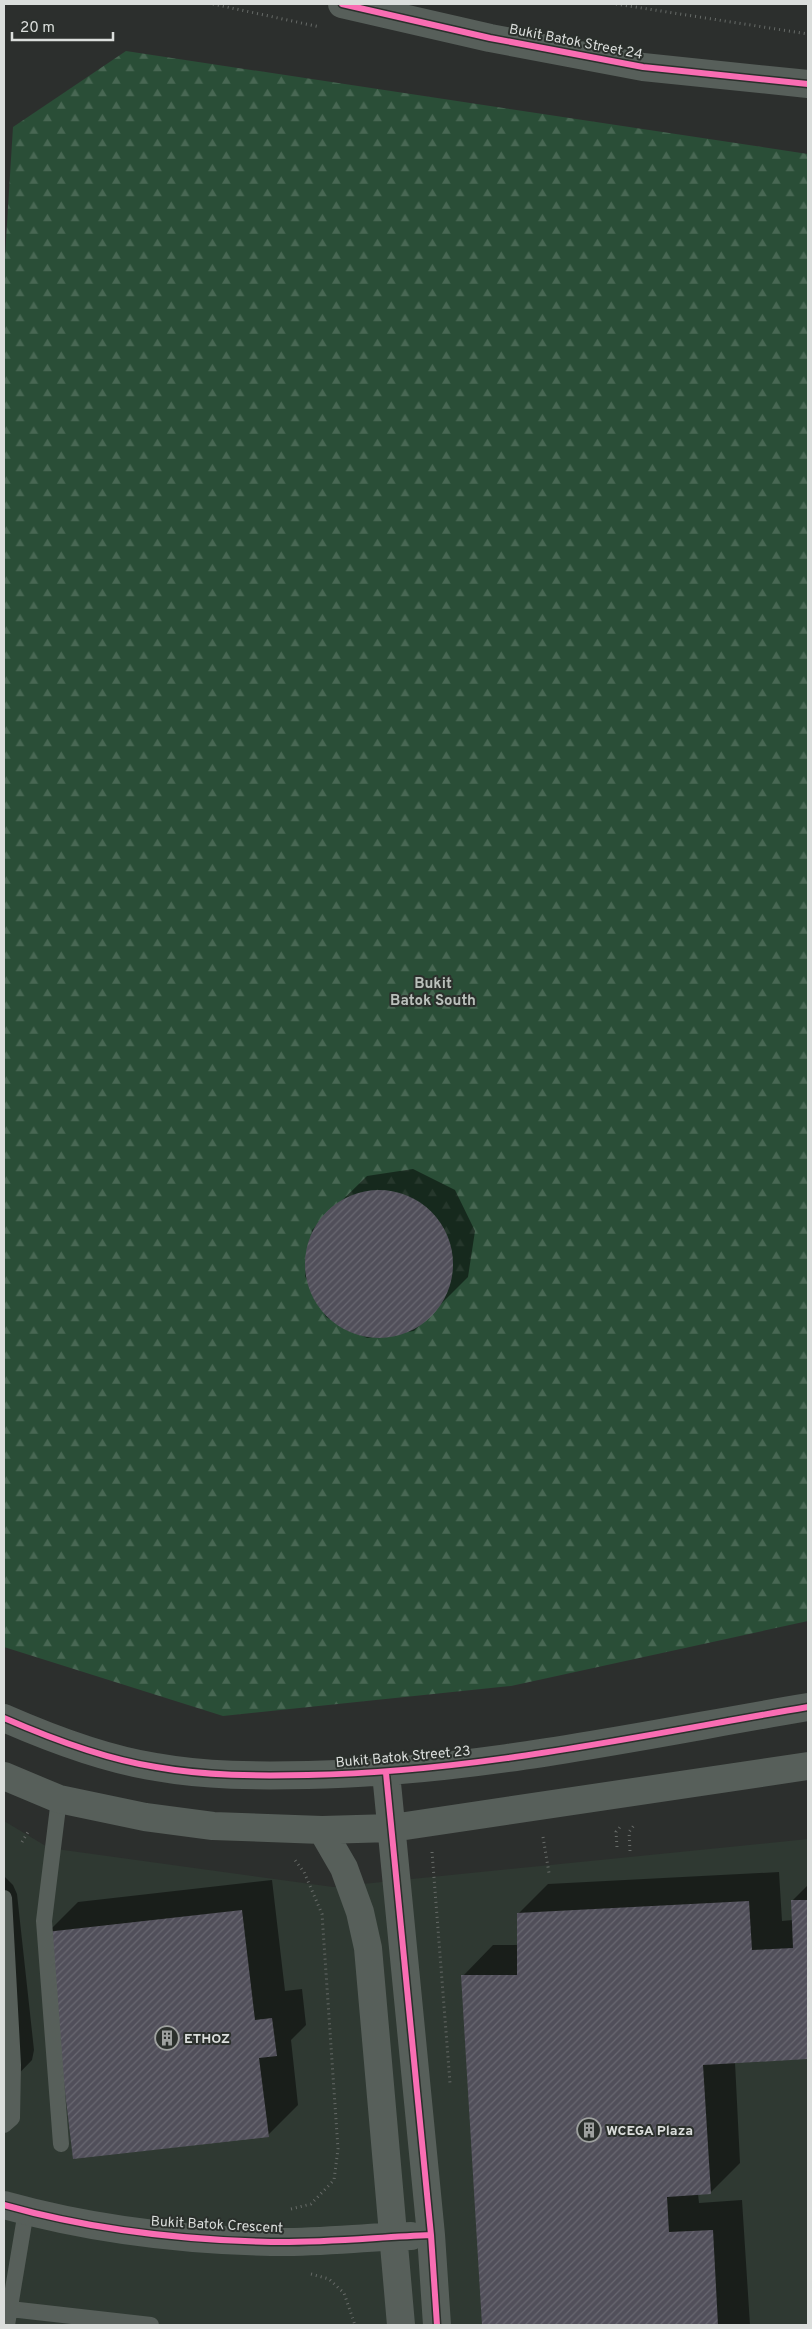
<svg xmlns="http://www.w3.org/2000/svg" width="812" height="2329" font-family="Overpass,sans-serif">
  <defs>
    <pattern id="forest-firs" width="22" height="20" patternUnits="userSpaceOnUse" patternTransform="scale(1.25)"><rect width="22" height="20" fill="#2a4e37"/><path d="M5 1l3.5 6h-7zM16 11l3.5 6h-7z" fill="#486753"/></pattern>
    <pattern id="building-hatch" width="6" height="6" patternUnits="userSpaceOnUse" patternTransform="scale(1.25)"><rect width="6" height="6" fill="#514f5a"/><path d="M-1 1l2-2M0 6l6-6M5 7l2-2" fill="none" stroke="#696871"/></pattern>
  </defs>
  <rect width="100%" height="100%" fill="#2c2f2d"/>
  <path fill="#2f3932" d="M4 1821 49 1848 333 1887 808 1839V2325H4Z"/>
  <path fill="url(#forest-firs)" d="M126 51 808 154V1621L511 1686 223 1716 4 1647V272L13 127Z"/>
  <path fill="#0007" d="M413 1169 455 1190 475 1231 468 1277 414 1331 367 1338 326 1317 305 1276 312 1230 367 1176Z
    M779 1872 782 1921 793 1920 792 1901 808 1885V2058L735 2062 740 2163 710 2193 698 2194 699 2203 742 2200 750 2325H483L463 1976 493 1945H518V1914L548 1884Z
    M4 1876 13 1885 17 1894 34 2050 32 2060 4 2089Z
    M272 1880 285 1991 302 1989 306 2025 291 2040 298 2105 268 2135 48 1932 78 1902Z"/>
  <path fill="url(#building-hatch)" d="M305 1264a74 74 0 1 1 148 0a74 74 0 1 1-148 0Z
    M791 1900H808V2059L703 2065 711 2194 667 2197 669 2232 713 2230 718 2325H482L461 1975H517V1913L749 1901 752 1950 793 1948Z
    M242 1910 255 2020 272 2018 277 2056 259 2058 269 2137 73 2159 46 1932Z"/>
  <g fill="none" stroke-linecap="round" stroke-linejoin="round">
    <path stroke="#676b68" stroke-width="3" stroke-dasharray="1 4" stroke-linecap="butt" d="M213 4 320 27
      M616 4 808 34
      M543 1837 549 1873
      M22 1842 28 1832
      M617 1847 616 1832 620 1827
      M630 1851 629 1832 635 1824
      M432 1852 450 2083
      M291 2209 311 2204 334 2180 338 2149 322 1914 304 1872 295 1860
      M311 2274 329 2279 344 2293 355 2325"/>
    <path stroke="#575f5a" stroke-width="16" d="M59 1799 44 1921 61 2144
      M4 1898 13 2065 12 2118 4 2125
      M10 2309 151 2325
      M7 2325 26 2211"/>
    <path stroke="#575f5a" stroke-width="28" d="M342 4 490 38 643 67 808 84
      M4 1718C52 1739 104 1759 156 1767 206 1776 257 1776 308 1775 477 1772 642 1735 808 1707
      M386 1773 431 2235 437 2325
      M4 1776 59 1799 145 1817 213 1826 322 1830 392 1828 808 1766
      M322 1830 344 1868 360 1912 368 1948 401 2325
      M4 2205C90 2229 182 2240 271 2242 317 2243 365 2237 411 2236"/>
    <g stroke="#2b302c" stroke-width="9">
      <path id="cycleway" d="M342 4 490 38 643 67 808 84
        M4 1718C52 1739 104 1759 156 1767 206 1776 257 1776 308 1775 477 1772 642 1735 808 1707
        M386 1773 431 2235 437 2325
        M4 2205C88 2229 183 2240 271 2242 324 2243 378 2237 431 2235"/>
    </g>
    <use href="#cycleway" stroke="#f96db3" stroke-width="6"/>
  </g>
  <defs>
    <g id="building-ring" transform="scale(1.25)"><circle r="9.5" fill="#2b302c" stroke="#9ea19f" stroke-width="1.5"/><path d="M-4-6H4V6H1V3H-1V6H-4ZM-2.5-4.3h1.7v1.8h-1.7ZM.8-4.3h1.7v1.8H.8ZM-2.5-1h1.7V.8h-1.7ZM.8-1h1.7V.8H.8Z" fill="#9ea19f"/></g>
  </defs>
  <g fill-rule="evenodd">
    <use href="#building-ring" x="167" y="2038"/>
    <use href="#building-ring" x="589" y="2130"/>
  </g>
  <g text-anchor="middle" stroke-width="4" stroke-linejoin="round" paint-order="stroke">
    <g font-size="14" fill="#dbdedc" stroke="#2b302c">
      <text transform="translate(576 41) rotate(11)" y="5">Bukit Batok Street 24</text>
      <text transform="translate(403 1756) rotate(-5)" y="5">Bukit Batok Street 23</text>
      <text transform="translate(217 2224) rotate(3)" y="5">Bukit Batok Crescent</text>
    </g>
    <g font-size="14" font-weight="bold" fill="#dbdedc" stroke="#2b302c" text-anchor="start">
      <text x="184" y="2043">ETHOZ</text>
      <text x="606" y="2135">WCEGA Plaza</text>
    </g>
    <g font-size="15" font-weight="bold" fill="#bac0bb" stroke="#2b302c">
      <text x="433" y="988">Bukit<tspan x="433" dy="17">Batok South</tspan></text>
    </g>
  </g>
  <rect width="812" height="2329" fill="none" stroke="#dbdedc" stroke-width="10"/>
  <path d="M12 32v8h101v-8" fill="none" stroke="#dbdedc" stroke-width="2.5"/>
  <text x="20" y="32" font-size="15" fill="#dbdedc" stroke="#2b302c" stroke-width="4" paint-order="stroke">20 m</text>
</svg>
